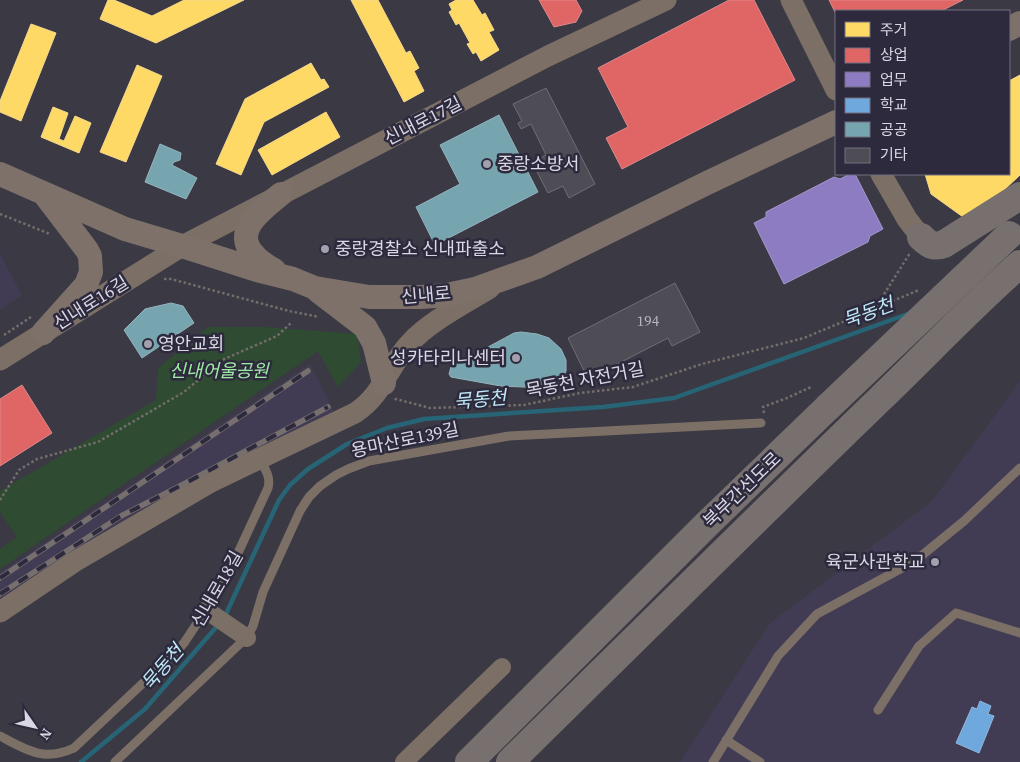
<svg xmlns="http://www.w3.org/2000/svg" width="1020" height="762" font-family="'Source Serif 4','Noto Sans KR',serif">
  <rect width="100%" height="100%" fill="#3b3944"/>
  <path fill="#413c54" d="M0 254 22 295 0 310Z
    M310 364 334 411 274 447 0 605V573Z
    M1020 381V762H680L770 623 932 501Z"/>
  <path fill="#2f4c33" d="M208 327H263L357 334 361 362 338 387 318 351 0 569V549L17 537 0 512V491L156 400 158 368Z"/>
  <path fill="#ffd966" stroke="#f4d88c" d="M108 0H114L152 16 184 0H244L156 43 100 19Z
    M351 0H378L406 53 410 51 419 68 414 71 424 91 404 102Z
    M456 0H473L482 15 485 13 494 30 489 32 499 50 481 61 476 52 473 54 467 44 470 43 459 23 456 25 449 12 452 10 449 4Z
    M31 24 56 33 21 121 0 112V101Z
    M311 63 321 80 324 79 329 87 264 122 241 175 216 164 245 99Z
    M137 65 162 76 126 162 100 152Z
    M1020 75V175L970 222 931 194 925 174H1009V81Z
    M53 107 68 113 59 139 64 141 75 116 91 123 79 153 41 137Z
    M326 112 340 137 272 175 258 150Z"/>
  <path fill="#e06666" stroke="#de888c" d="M539 0H576L582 11 576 22 554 27Z
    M729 0H754L795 80 622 169 606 138 628 127 598 68Z
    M829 0H963L941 11H836V14Z
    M22 385 52 433 0 466V399Z"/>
  <path fill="#8e7cc3" stroke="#a497cd" d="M850 174H855L883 229 870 236 868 242 784 284 754 223 766 217V212L834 177 840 179Z"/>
  <path fill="#6fa8dc" stroke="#8fb6de" d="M980 701 991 706 988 714 994 716 979 753 956 743 972 707 977 709Z"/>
  <path fill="#76a5af" stroke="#94b4bf" d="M499 115 538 192 435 245 416 207 460 184 440 145Z
    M160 144 181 153 180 160 174 162 172 165 197 178 186 199 145 182Z
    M171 303 183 306 194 323 142 358 124 330 145 309Z
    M521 332 537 334 549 338 561 349 566 360V371L562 380 554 387 545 388 501 386 451 377 449 374 451 367 514 333Z"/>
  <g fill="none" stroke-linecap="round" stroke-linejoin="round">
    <path stroke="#276576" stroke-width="4.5" d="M224 618 279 500 290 485 308 469 347 444 387 428 424 419 603 407 674 398 908 314
      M81 762 145 709 219 624"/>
  </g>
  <path fill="#4e4d56" stroke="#6f6d77" d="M546 88 595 184 569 198 563 186 548 193 532 162 546 155 531 124 521 129 518 123 522 121 513 104Z
    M675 283 700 332 672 346 668 338 588 379 568 338Z"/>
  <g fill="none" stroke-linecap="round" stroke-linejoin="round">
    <path stroke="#746d6a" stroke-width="2.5" stroke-dasharray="2.5 2.5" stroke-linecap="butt" d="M0 214 50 234
      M164 279H171L289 311 319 317
      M876 307 910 253
      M4 335 31 317
      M395 400 396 399 430 408 524 405 580 393 633 387 702 364 804 338 919 290
      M764 413 763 407 787 398 811 387
      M0 500 19 470 37 459 98 442 184 392 222 360 277 336 292 322"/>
    <path stroke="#7b6f66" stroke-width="9" d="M878 710 919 646 956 613 1020 633
      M0 736C26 750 44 762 74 748L176 652 184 643 225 581 268 488C271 477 265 469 260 459
      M726 740 760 762
      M115 762 247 637 253 626 263 592 300 511 309 497 320 486 336 475 348 469 369 461 509 436 761 423
      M713 762 778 656 817 614 915 561 964 521 1020 468"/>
    <path stroke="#7b6f66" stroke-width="18" d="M206 610 247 638
      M404 762 502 667"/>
    <path stroke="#7b6f66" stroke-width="21" d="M791 0 836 90
      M881 174 907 219 921 237
      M0 360 182 246 548 56 666 0
      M0 612 74 562 211 482 355 413C384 394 388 366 410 343 430 321 464 304 490 288"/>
    <path stroke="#7d7169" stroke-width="24" d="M1009 29 1020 23
      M0 174 125 229 182 246 257 270 293 279 315 288 369 297H421L447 295 475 289 537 267 707 183 836 122
      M274 270C267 266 260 262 255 256 230 231 263 209 281 194
      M318 291 365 327 374 343 384 383
      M43 333 86 285 91 272 90 256 87 250 45 195"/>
    <path stroke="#78706e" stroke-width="28" d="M921 237C928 244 933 248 944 244L1020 196
      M469 762 707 524 828 407
      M510 762C633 641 755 520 879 400 926 355 971 307 1020 264"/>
    <g stroke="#766f6e" stroke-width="5.5">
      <path id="rail" d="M0 578 308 371
        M0 594 121 516 180 486 328 407"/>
    </g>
    <use href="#rail" stroke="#2e2a3e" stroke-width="4" stroke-dasharray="11" stroke-linecap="butt"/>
    <path stroke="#78706e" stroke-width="28" d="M828 407 1009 235"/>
  </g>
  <g fill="#a2a0ac" stroke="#2e2a3e" stroke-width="2">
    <circle cx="487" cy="164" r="5"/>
    <circle cx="325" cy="249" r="5"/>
    <circle cx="148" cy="344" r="5"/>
    <circle cx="516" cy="358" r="5"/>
    <circle cx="935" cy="562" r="5"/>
  </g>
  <g text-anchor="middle" stroke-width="5" stroke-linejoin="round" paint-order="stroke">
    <g font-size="15" fill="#b6b4c0">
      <text x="648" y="326">194</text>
    </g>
    <g font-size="18" fill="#d9d7e4" stroke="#2e2a3e">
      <text transform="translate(423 121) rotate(-27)" y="6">신내로17길</text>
      <text transform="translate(426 295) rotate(-5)" y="6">신내로</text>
      <text transform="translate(91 303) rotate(-32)" y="6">신내로16길</text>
      <text transform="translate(585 380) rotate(-11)" y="6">목동천 자전거길</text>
      <text transform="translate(405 440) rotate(-12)" y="6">용마산로139길</text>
      <text transform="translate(742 490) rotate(-44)" y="6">북부간선도로</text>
      <text transform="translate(217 589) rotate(-60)" y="6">신내로18길</text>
    </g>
    <g font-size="18" fill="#d9d7e4" stroke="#2e2a3e" text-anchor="start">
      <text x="497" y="170">중랑소방서</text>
      <text x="335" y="255">중랑경찰소 신내파출소</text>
      <text x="158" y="350">영안교회</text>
      <text x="506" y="364" text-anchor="end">성카타리나센터</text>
      <text x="925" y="568" text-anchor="end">육군사관학교</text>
    </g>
    <g font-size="18" font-style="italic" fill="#9ee9a4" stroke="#2e2a3e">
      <text x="219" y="377">신내어울공원</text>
    </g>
    <g font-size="19" font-style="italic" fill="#beeaf7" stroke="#2e2a3e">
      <text transform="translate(868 312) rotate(-20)" y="7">묵동천</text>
      <text transform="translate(480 399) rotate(-5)" y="7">묵동천</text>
      <text transform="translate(162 667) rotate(-49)" y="7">묵동천</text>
    </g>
  </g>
  <rect x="835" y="10" width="175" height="165" fill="#2e2a3e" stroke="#726f80"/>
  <rect x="845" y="22" width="25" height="15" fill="#ffd966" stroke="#726f80"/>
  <text x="880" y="35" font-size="15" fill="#d9d7e4">주거</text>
  <rect x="845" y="48" width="25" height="15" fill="#e06666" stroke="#726f80"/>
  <text x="880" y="60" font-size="15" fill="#d9d7e4">상업</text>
  <rect x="845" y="72" width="25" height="15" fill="#8e7cc3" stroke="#726f80"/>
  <text x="880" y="85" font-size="15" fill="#d9d7e4">업무</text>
  <rect x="845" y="98" width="25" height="15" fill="#6fa8dc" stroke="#726f80"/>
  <text x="880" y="110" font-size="15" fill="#d9d7e4">학교</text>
  <rect x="845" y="122" width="25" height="15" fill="#76a5af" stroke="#726f80"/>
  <text x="880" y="135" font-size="15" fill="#d9d7e4">공공</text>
  <rect x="845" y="148" width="25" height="15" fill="#4e4d56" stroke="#726f80"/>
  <text x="880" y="160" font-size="15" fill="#d9d7e4">기타</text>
  <g transform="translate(35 727) rotate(124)" stroke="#2e2a3e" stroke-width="4" paint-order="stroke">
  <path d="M0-4L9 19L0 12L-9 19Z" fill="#d9d7e4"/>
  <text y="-8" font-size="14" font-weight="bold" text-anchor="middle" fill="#d9d7e4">N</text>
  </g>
</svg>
